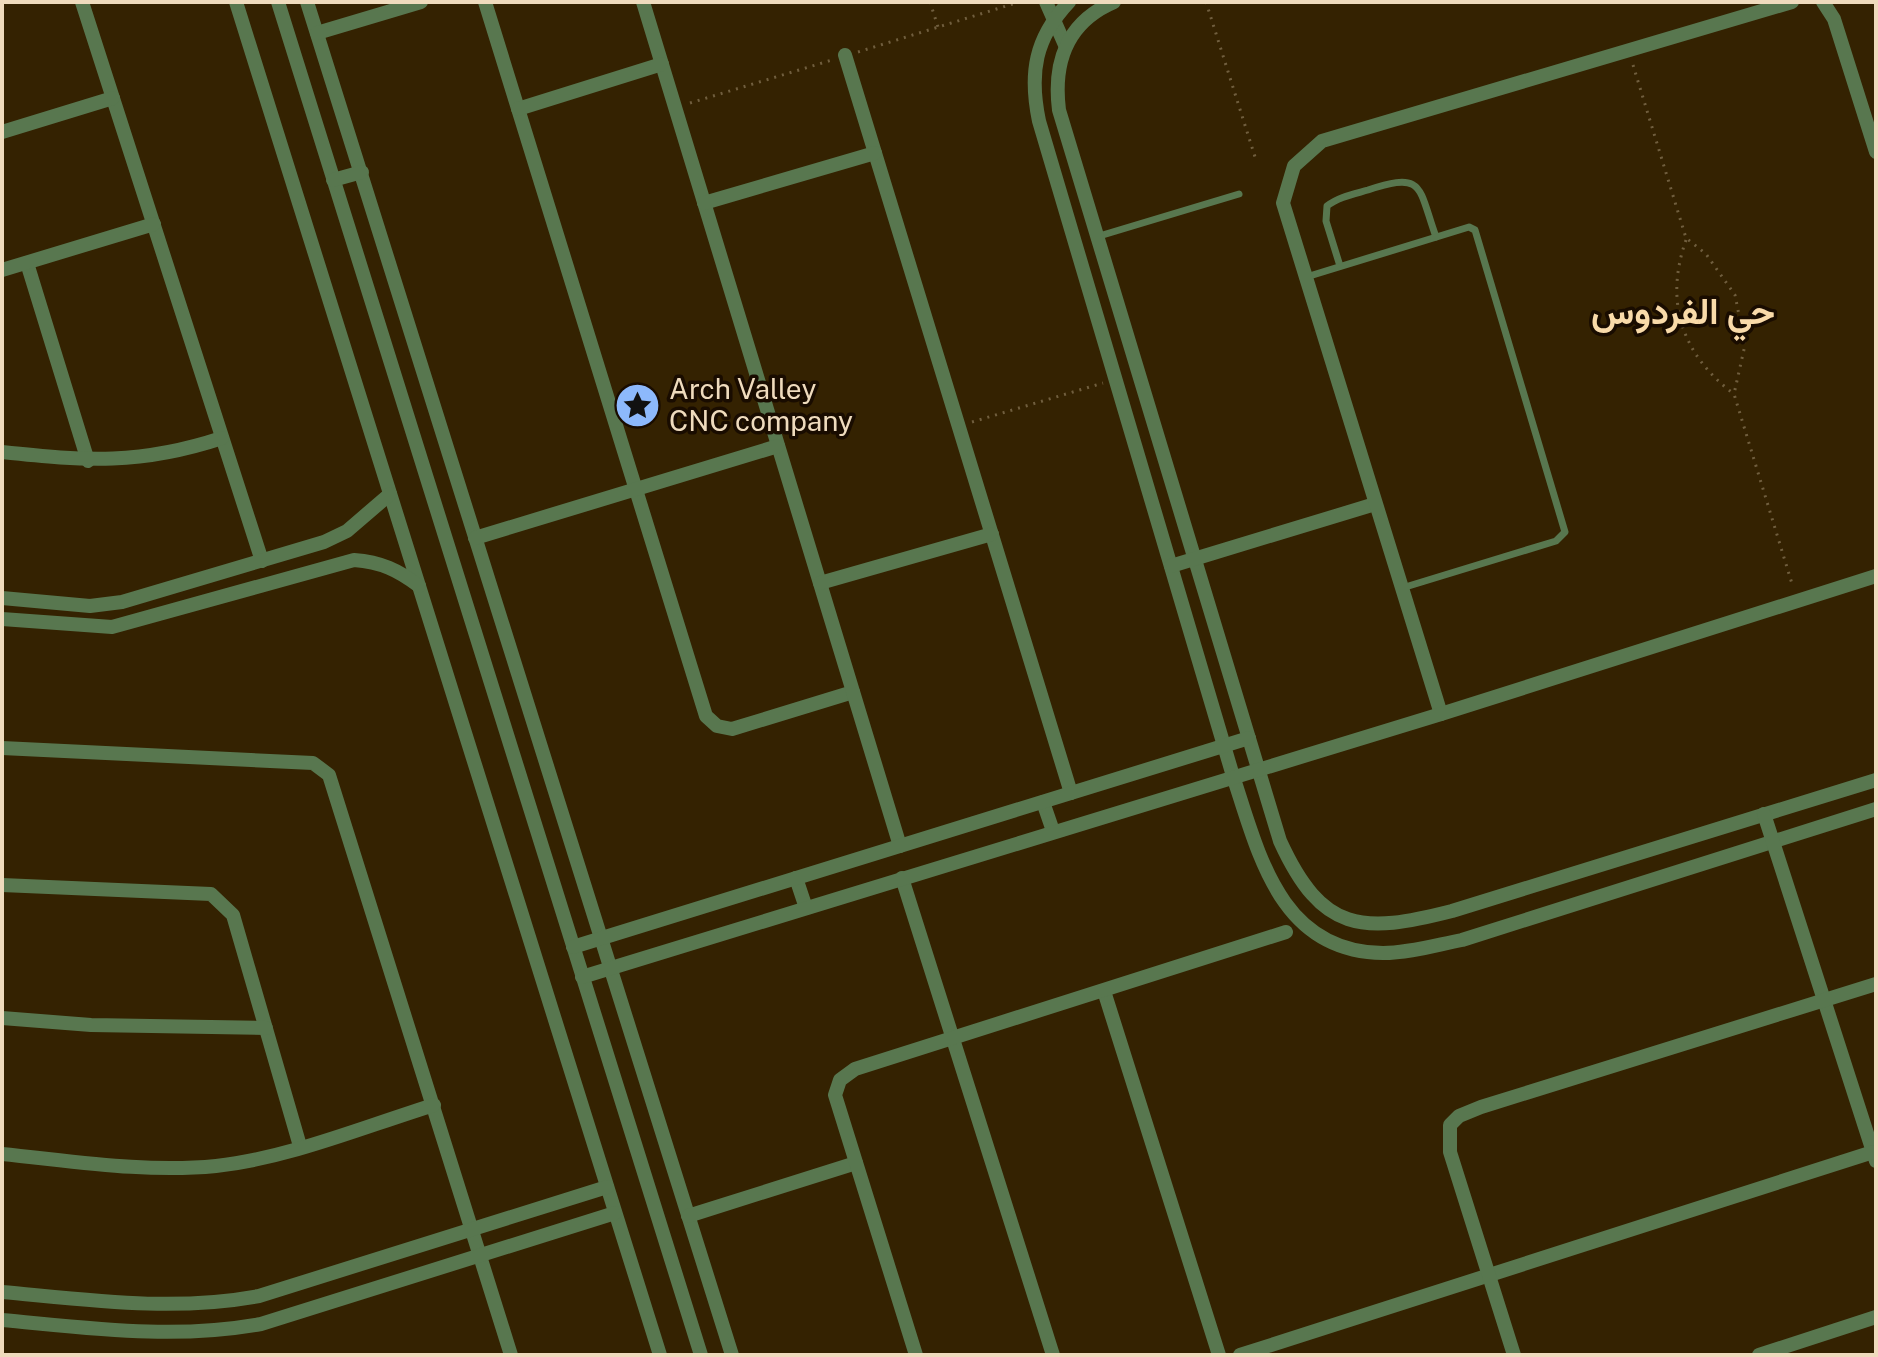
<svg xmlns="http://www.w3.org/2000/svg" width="1878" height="1357" font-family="'Public Sans',Vazirmatn,sans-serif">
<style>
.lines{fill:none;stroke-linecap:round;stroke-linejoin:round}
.path{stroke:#705e3e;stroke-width:3;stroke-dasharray:2 6;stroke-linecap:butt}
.service{stroke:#58774f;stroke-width:7}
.minor{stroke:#58774f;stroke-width:14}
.labels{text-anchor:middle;stroke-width:7;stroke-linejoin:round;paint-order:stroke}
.poi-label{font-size:28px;fill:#efdbbd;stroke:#190c00;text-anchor:start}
.district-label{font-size:36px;font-weight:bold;fill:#f9daa9;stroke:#190c00}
</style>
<rect width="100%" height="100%" fill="#342201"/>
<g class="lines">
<g class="path">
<path d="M 930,2 L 938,27"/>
<path d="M 1206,2 L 1256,160"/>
<path d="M 858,52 L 1019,2"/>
<path d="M 1633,65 L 1686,238 L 1706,254 L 1735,295 L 1745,345 L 1734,394 L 1793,587"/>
<path d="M 690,103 L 832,60"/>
<path d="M 1686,240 C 1664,302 1682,355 1734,394"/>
<path d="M 972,422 L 1103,383"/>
</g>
<g class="service">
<path d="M 1096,237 L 1239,194"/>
<path d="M 1340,266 L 1326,221 L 1327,206 C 1338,197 1354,194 1368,190 C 1425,171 1418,187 1436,237"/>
<path d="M 1303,278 L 1469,227 L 1475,230 L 1565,532 L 1556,541 L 1402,588"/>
</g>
<g class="minor">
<path d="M 82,2 L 262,561"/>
<path d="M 236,2 L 660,1355"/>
<path d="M 278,2 L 701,1355"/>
<path d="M 307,2 L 732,1355"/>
<path d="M 485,2 L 706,716 L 717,726 L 732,729 L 853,692"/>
<path d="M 643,2 L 900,846"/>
<path d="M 1046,2 L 1065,45"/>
<path d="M 1069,2 C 1035,38 1029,73 1039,121 L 1233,776 C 1259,855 1280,952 1383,953 C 1409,953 1436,945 1462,940 L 1876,809"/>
<path d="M 1114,2 C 1067,22 1053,62 1059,110 L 1280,841 C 1322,933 1362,934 1452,911 L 1876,780"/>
<path d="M 1823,2 L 1834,19 L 1876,152"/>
<path d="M 317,33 L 421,2"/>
<path d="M 845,55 L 1071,793"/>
<path d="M 518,109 L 662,64"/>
<path d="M 2,132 L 113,98"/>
<path d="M 333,180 L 362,172"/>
<path d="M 704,203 L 875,153"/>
<path d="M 27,263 L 88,461"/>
<path d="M 2,270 L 154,224"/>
<path d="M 2,452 C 86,461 140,465 222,438"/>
<path d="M 475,538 L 778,446"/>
<path d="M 1171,566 L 1375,504"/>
<path d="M 820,583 L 992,534"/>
<path d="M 2,598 L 90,606 L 122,602 L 324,542 L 347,531 L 390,494"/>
<path d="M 2,619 L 112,627 L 354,560 C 381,562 398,570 419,586"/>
<path d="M 1441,714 L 1283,203 L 1294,166 L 1322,141 L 1792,2"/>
<path d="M 2,748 L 313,763 L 329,775 L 511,1355"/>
<path d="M 1043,802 L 1053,831"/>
<path d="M 1764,814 L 1876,1161"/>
<path d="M 796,878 L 806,908"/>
<path d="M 902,878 L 1053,1355"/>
<path d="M 2,885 L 211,894 L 233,915 L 300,1146"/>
<path d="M 573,947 L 1249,738"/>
<path d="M 582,977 L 1441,714 L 1876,576"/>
<path d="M 1104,991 L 1219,1355"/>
<path d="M 2,1018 L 91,1025 L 266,1028"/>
<path d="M 2,1154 C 73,1161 145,1173 216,1166 C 289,1158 363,1127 434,1105"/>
<path d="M 688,1216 L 856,1163"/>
<path d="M 2,1292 C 89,1300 173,1312 259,1296 L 607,1187"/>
<path d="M 2,1320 C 89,1328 174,1340 261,1324 L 615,1213"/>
<path d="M 916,1355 L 835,1095 L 840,1080 L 855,1069 L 1286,932"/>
<path d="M 1240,1355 L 1873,1152"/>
<path d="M 1514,1355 L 1450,1152 L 1450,1125 L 1459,1116 L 1481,1107 L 1876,984"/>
<path d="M 1759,1355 L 1876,1317"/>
</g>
</g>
<defs>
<symbol id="sight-disc" viewBox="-11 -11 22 22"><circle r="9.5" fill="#8db9fc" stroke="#190c00"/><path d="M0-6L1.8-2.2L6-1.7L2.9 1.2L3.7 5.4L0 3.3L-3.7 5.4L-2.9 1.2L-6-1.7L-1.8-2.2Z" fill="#111"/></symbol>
</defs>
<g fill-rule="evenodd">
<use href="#sight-disc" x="612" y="380" width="51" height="51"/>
</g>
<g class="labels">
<g class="poi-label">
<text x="669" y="399">Arch Valley<tspan x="669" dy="32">CNC company</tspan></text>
</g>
<g class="district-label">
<text x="1683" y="324">حي الفردوس</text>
</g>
</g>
<rect width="1878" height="1357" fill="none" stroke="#efdbbd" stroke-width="8"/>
</svg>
